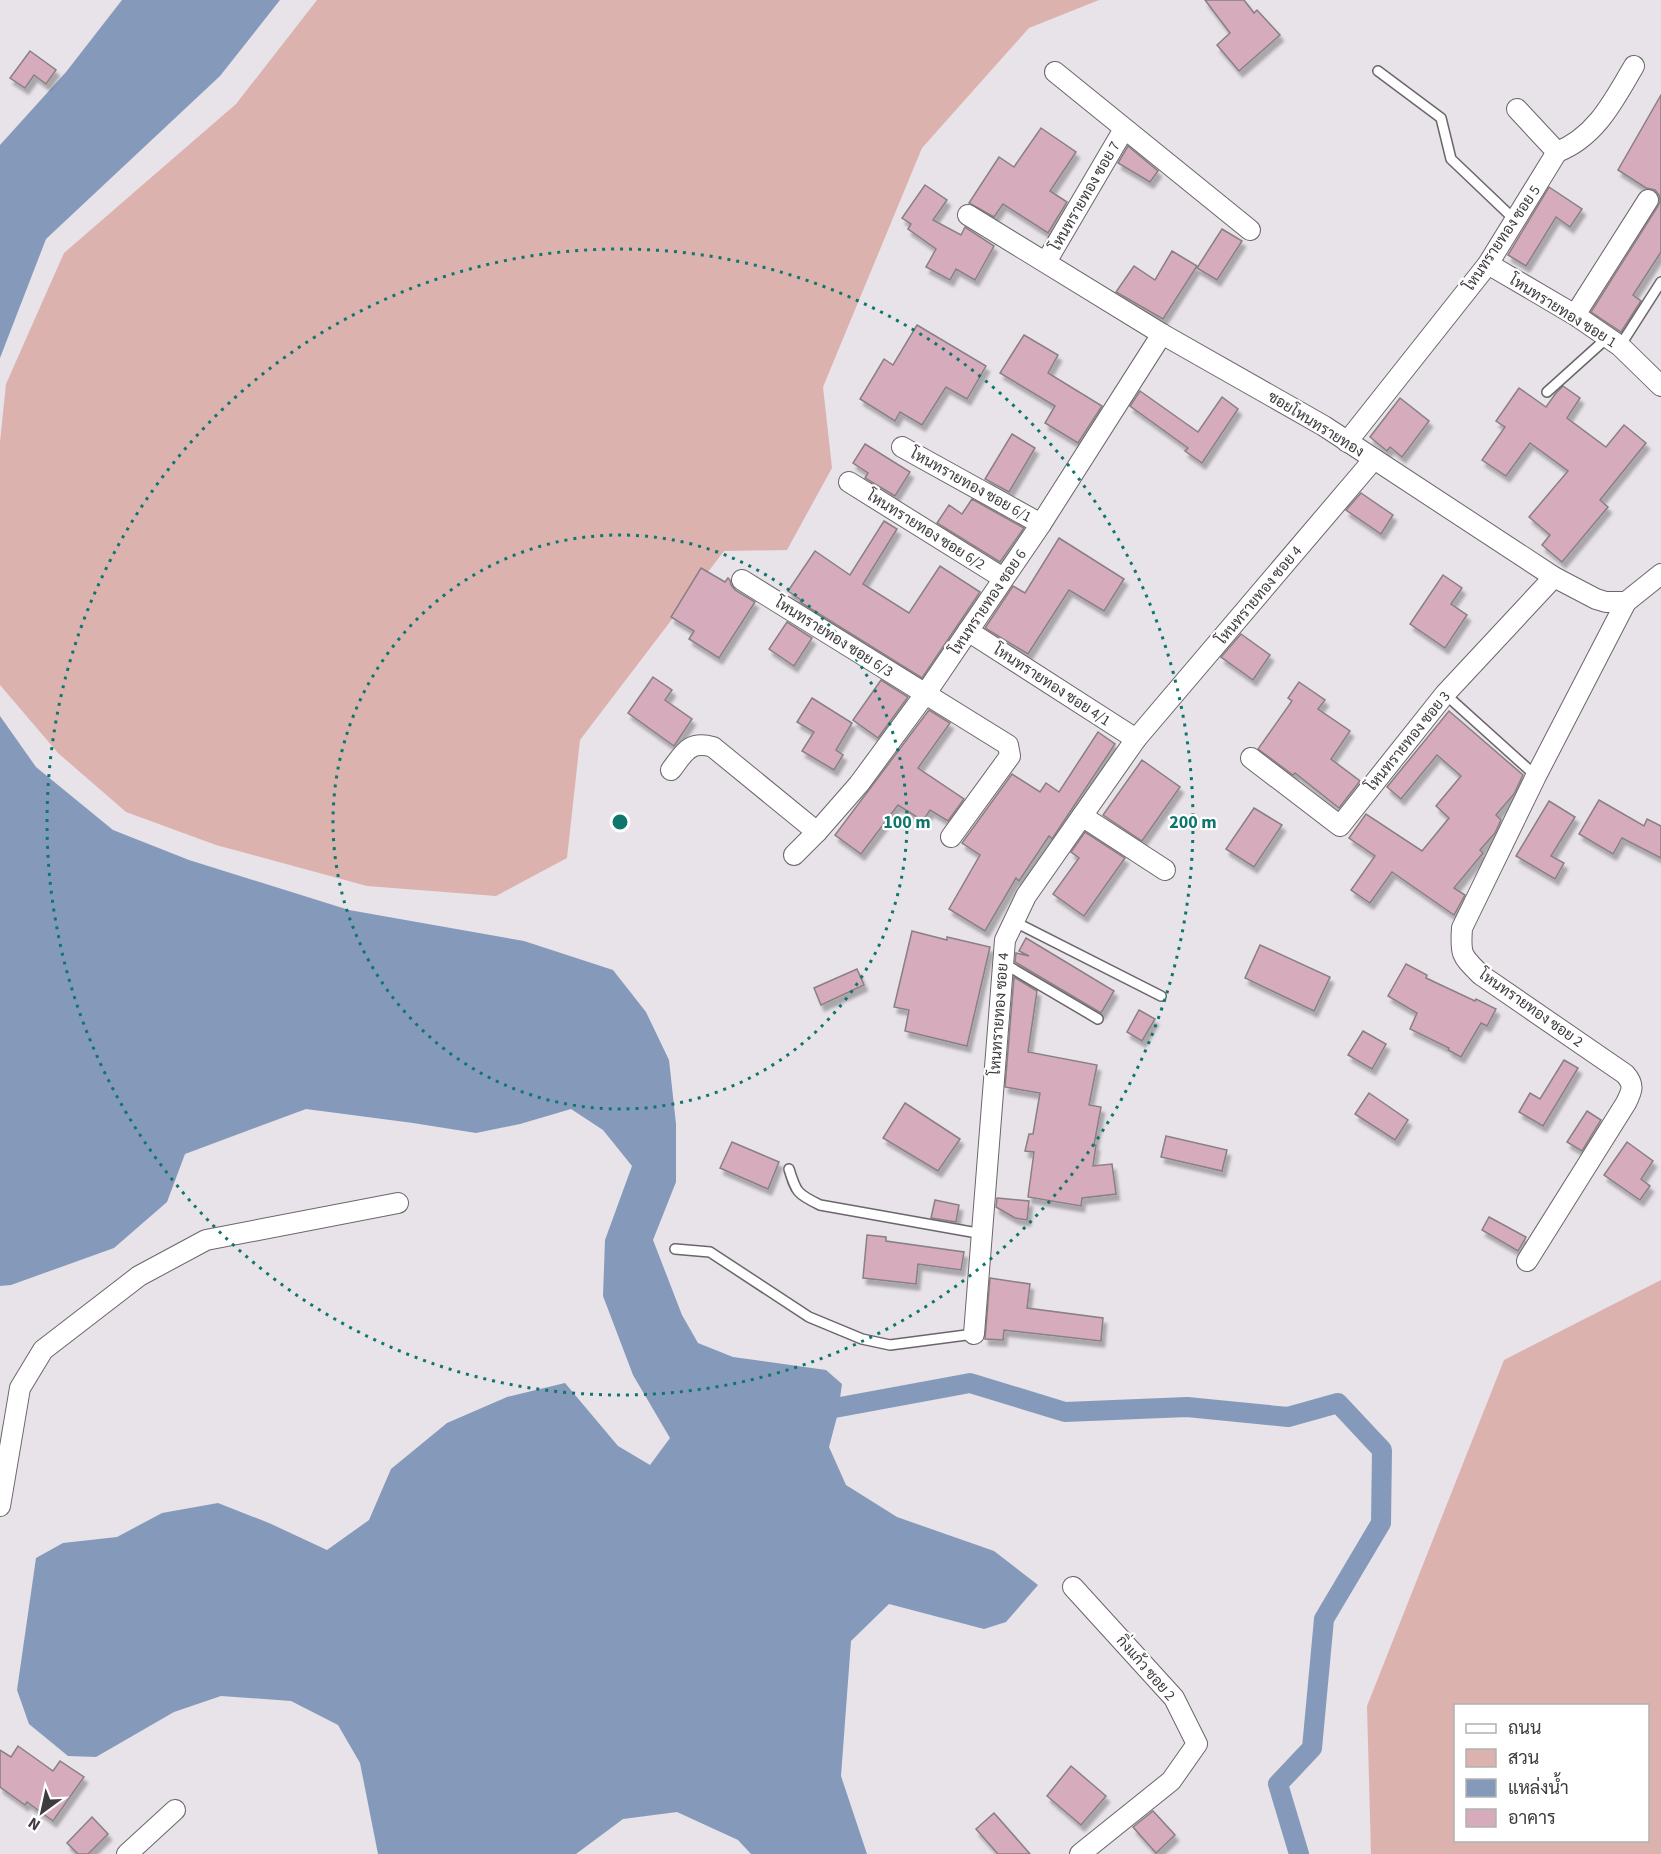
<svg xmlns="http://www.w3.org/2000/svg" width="1661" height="1854" font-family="'Source Sans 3',Sarabun,sans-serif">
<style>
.green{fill:#dcb2ae;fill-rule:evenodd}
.water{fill:#859abb}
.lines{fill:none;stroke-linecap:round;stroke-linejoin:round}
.canal{stroke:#859abb;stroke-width:20}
.building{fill:#d6abbc;stroke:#888083;stroke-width:1.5;filter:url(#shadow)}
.lane-casing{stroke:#6b666b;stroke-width:12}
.street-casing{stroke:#6b666b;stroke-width:22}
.lane{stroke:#fff;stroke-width:9}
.street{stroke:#fff;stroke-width:20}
.ring{fill:none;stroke:#0f766e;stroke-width:3;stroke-dasharray:3 6}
.labels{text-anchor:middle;stroke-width:4.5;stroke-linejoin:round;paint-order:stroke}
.street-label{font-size:15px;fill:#3d3b3e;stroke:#fff}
.centre{fill:#0f766e;stroke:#fff;stroke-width:3}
.ring-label{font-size:18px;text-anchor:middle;font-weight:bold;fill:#0f766e;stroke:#fff;stroke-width:4.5;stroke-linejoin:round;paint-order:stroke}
</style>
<defs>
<filter id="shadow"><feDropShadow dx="3.5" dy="6" stdDeviation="1.5" flood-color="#0004"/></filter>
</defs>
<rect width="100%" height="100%" fill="#e8e2e9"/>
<g class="green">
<path d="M 317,0 L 1099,0 L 1029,28 L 922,148 L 823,387 L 832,468 L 787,550 L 724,551 L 580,740 L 567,858 L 496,896 L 367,886 L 216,845 L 126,812 L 58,753 L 0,685 L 0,442 L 6,384 L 64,253 L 236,104 Z"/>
<path d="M 1661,1280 L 1661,1854 L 1371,1854 L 1367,1706 L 1504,1360 ZM 1456,1706 L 1648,1706 L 1648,1840 L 1456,1840 Z"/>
</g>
<g class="water">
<path d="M 122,0 L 280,0 L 220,76 L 46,239 L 0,358 L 0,145 L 66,72 Z"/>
<path d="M 0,716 L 36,767 L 113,830 L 189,860 L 349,910 L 524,941 L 613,970 L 646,1012 L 669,1060 L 676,1124 L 676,1182 L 653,1240 L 682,1315 L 698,1343 L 733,1357 L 826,1370 L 842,1384 L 838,1413 L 829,1447 L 846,1485 L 897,1517 L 994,1551 L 1038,1585 L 1006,1622 L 984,1629 L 889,1604 L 851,1641 L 841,1776 L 867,1854 L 751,1854 L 738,1840 L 677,1812 L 623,1819 L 576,1854 L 378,1854 L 360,1763 L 338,1725 L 291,1701 L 221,1696 L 174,1712 L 96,1757 L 68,1756 L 29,1724 L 17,1690 L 36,1558 L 63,1543 L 117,1537 L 162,1513 L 218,1503 L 269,1523 L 327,1550 L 369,1520 L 391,1469 L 447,1423 L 507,1397 L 565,1383 L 618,1446 L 650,1465 L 670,1438 L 633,1375 L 603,1296 L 605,1240 L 632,1166 L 603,1130 L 571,1109 L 520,1124 L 476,1133 L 413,1123 L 306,1109 L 185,1154 L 167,1202 L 114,1248 L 11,1285 L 0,1286 Z"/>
</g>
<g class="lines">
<path class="canal" d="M 813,1412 L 970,1383 L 1065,1412 L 1187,1407 L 1288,1417 L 1338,1403 L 1382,1450 L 1381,1523 L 1324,1619 L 1312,1748 L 1278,1784 L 1299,1854"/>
</g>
<g class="building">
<path d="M 1205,0 L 1244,0 L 1254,13 L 1257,10 L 1280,35 L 1239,71 L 1217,45 L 1230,33 Z"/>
<path d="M 30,51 L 56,70 L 46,84 L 34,75 L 25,88 L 10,78 Z"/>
<path d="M 1661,95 L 1661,252 L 1633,295 L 1641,301 L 1621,332 L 1591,312 L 1658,206 L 1660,201 L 1659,195 L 1655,190 L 1646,188 L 1618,170 Z"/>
<path d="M 1041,128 L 1076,152 L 1050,191 L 1067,202 L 1048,233 L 1003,204 L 994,217 L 969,203 L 999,157 L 1014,167 Z"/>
<path d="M 1128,146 L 1158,171 L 1150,182 L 1118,163 Z"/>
<path d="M 925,185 L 947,200 L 933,220 L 961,235 L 965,227 L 994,246 L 975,280 L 956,269 L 950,280 L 926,267 L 936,249 L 908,229 L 911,224 L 902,218 Z"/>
<path d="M 1549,187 L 1582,209 L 1570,227 L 1556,217 L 1526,266 L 1508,255 Z"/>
<path d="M 1222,229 L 1242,241 L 1217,280 L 1197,268 Z"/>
<path d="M 1172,251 L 1197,266 L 1163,319 L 1116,292 L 1134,266 L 1155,280 Z"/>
<path d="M 917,325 L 986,366 L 967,399 L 946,387 L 922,425 L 900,412 L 895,421 L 860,399 L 884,359 L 893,365 Z"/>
<path d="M 1024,335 L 1058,355 L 1048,373 L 1102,406 L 1078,443 L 1045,423 L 1055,406 L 1000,373 Z"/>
<path d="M 1563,386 L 1580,398 L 1567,418 L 1606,447 L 1624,425 L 1646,443 L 1600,500 L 1608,507 L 1562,562 L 1542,545 L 1550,535 L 1529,517 L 1568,471 L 1530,443 L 1506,476 L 1482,460 L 1505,427 L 1496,421 L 1519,388 L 1546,407 L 1556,393 Z"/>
<path d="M 1140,391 L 1198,432 L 1222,397 L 1238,409 L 1202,463 L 1185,451 L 1188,448 L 1130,406 Z"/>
<path d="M 1400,398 L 1429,421 L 1402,457 L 1390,447 L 1387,451 L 1370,437 Z"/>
<path d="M 1012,434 L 1035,448 L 1009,492 L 985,479 Z"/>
<path d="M 865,444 L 910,472 L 895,496 L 865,478 L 868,473 L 853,463 Z"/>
<path d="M 1361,493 L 1393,515 L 1381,534 L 1346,510 Z"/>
<path d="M 972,499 L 1024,528 L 1000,562 L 937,523 L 949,505 L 962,514 Z"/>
<path d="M 884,521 L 897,529 L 863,584 L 909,613 L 940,566 L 980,592 L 922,678 L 800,602 L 801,600 L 788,591 L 815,551 L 850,575 Z"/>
<path d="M 1059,538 L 1124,579 L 1104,611 L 1069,590 L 1028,654 L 985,628 L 1013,586 L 1025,593 Z"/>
<path d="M 701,568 L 725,582 L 728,578 L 730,580 L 731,585 L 735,590 L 755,602 L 719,658 L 689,639 L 694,631 L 671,617 Z"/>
<path d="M 1443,575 L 1462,588 L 1451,604 L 1467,615 L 1445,648 L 1410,624 Z"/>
<path d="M 787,622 L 812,638 L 794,666 L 769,649 Z"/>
<path d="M 1241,634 L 1270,655 L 1253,680 L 1221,657 Z"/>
<path d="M 653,677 L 672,690 L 665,700 L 692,719 L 674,746 L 628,713 Z"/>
<path d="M 881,680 L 908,697 L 878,738 L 853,720 Z"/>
<path d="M 1299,682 L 1325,700 L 1318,709 L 1350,731 L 1331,759 L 1360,781 L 1339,808 L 1295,773 L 1293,775 L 1258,749 L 1292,701 L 1288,698 Z"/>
<path d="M 812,698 L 852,723 L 836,750 L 843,755 L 834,770 L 802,751 L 814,732 L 797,722 Z"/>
<path d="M 929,710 L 950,723 L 918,768 L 964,799 L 948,821 L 930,810 L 923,821 L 898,805 L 861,854 L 835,835 Z"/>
<path d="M 1449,711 L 1523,775 L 1514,794 L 1496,815 L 1501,820 L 1495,833 L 1480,850 L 1483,853 L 1454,888 L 1465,895 L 1454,915 L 1392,872 L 1370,903 L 1351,890 L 1375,856 L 1349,838 L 1366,814 L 1422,851 L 1449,818 L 1436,806 L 1461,776 L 1437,755 L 1401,799 L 1387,787 Z"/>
<path d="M 1098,732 L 1115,744 L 1052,839 L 1049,836 L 1019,881 L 1016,878 L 985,931 L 949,909 L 980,855 L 962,843 L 1012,774 L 1040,792 L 1046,783 L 1059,792 Z"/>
<path d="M 1142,760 L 1180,787 L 1142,841 L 1103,815 Z"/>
<path d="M 1599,800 L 1644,826 L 1647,819 L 1661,826 L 1661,858 L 1622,838 L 1613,854 L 1579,834 Z"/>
<path d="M 1549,801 L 1575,817 L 1551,856 L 1564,863 L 1555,879 L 1516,856 Z"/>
<path d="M 1254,808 L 1282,825 L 1254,867 L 1226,849 Z"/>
<path d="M 1085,832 L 1125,858 L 1084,916 L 1053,894 L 1079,858 L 1071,852 Z"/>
<path d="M 912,931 L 947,940 L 947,937 L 990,947 L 967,1046 L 905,1031 L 909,1010 L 894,1007 Z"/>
<path d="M 1026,938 L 1114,991 L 1101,1013 L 1015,962 L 1016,953 L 1029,956 L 1019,951 Z"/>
<path d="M 1260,945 L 1330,977 L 1314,1011 L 1245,978 Z"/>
<path d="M 1406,964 L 1427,975 L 1426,978 L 1475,1001 L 1476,999 L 1496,1009 L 1487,1026 L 1481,1023 L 1461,1057 L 1448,1050 L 1449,1048 L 1410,1029 L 1417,1013 L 1388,996 Z"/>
<path d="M 857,969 L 864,985 L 821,1005 L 814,988 Z"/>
<path d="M 1014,977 L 1037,991 L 1028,1052 L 1097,1065 L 1089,1105 L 1101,1107 L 1094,1145 L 1096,1145 L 1093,1166 L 1112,1164 L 1116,1194 L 1082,1198 L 1081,1206 L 1028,1197 L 1034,1152 L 1025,1151 L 1029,1134 L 1033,1134 L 1040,1093 L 1005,1087 Z"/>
<path d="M 1139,1010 L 1155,1019 L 1142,1041 L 1127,1032 Z"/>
<path d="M 1363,1031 L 1386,1044 L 1372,1069 L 1348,1055 Z"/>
<path d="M 1564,1060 L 1578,1068 L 1543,1126 L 1519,1112 L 1530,1093 L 1540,1099 Z"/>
<path d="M 1369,1093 L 1408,1120 L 1395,1140 L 1355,1114 Z"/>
<path d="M 905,1103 L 960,1139 L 938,1171 L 883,1138 Z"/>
<path d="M 1587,1111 L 1601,1120 L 1582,1151 L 1567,1142 Z"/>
<path d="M 1166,1136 L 1227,1150 L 1222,1171 L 1161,1157 Z"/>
<path d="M 732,1142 L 779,1162 L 768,1189 L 720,1168 Z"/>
<path d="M 1627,1142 L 1653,1161 L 1641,1179 L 1650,1186 L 1640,1200 L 1604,1175 Z"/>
<path d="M 997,1198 L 1029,1201 L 1027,1220 L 1015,1218 L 996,1207 Z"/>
<path d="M 935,1200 L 959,1205 L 956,1222 L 931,1218 Z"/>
<path d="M 1489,1217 L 1526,1237 L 1518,1251 L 1482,1230 Z"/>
<path d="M 867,1235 L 886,1237 L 886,1241 L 964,1252 L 961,1270 L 918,1264 L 916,1284 L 863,1278 Z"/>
<path d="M 990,1278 L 1030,1284 L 1027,1308 L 1103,1318 L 1101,1341 L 1004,1330 L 1003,1340 L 985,1339 Z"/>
<path d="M 18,1746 L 53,1771 L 60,1761 L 84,1777 L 53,1821 L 27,1802 L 25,1805 L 0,1787 L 0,1750 L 11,1757 Z"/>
<path d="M 1071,1766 L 1106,1796 L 1081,1825 L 1047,1796 Z"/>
<path d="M 1153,1811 L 1175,1835 L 1156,1853 L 1133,1827 Z"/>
<path d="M 994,1813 L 1030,1854 L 998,1854 L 976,1829 Z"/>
<path d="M 92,1817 L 108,1834 L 88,1854 L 78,1854 L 67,1843 Z"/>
</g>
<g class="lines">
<defs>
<g id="lane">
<path d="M 1378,71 L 1441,118 L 1451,159 L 1515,220"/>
<path d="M 1620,346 L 1661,282"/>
<path d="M 1547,392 L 1607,338"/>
<path d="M 1445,694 L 1536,776"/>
<path d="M 1013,921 L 1161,996"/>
<path d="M 1003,963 L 1098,1019"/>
<path d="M 789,1169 C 796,1192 797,1194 820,1205 L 983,1234"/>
<path d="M 675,1249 L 710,1252 L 809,1317 L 862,1339 L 890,1345 L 974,1334"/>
</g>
<g id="street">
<path d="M 1055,72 L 1250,230"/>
<path d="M 1517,109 L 1557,152"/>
<path d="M 968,215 L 1162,334 L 1324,426 L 1554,577 L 1596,599 L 1606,602 L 1626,602 L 1661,574"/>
<path d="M 1046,262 L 1124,129"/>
<path d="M 1488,264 L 1575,315 L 1620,346 L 1661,386"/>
<path d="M 1575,315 L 1648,200"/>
<path d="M 1347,442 L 1488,264 L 1557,152 C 1596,137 1614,100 1634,66"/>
<path d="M 902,447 L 1041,524"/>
<path d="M 849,482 L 1003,578"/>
<path d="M 742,580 L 1008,745 L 1010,756 L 951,837"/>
<path d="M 968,631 L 1136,739"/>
<path d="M 1251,758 L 1340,826 L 1445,694 L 1554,577"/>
<path d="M 671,770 C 684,753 689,740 713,747 L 817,832"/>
<path d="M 1082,816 L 1165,870"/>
<path d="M 794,855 L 817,832 L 859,784 L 926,693 L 1041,524 L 1162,334"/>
<path d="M 1527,1261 L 1626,1103 C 1632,1091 1635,1085 1625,1074 L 1481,975 C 1462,956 1460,956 1462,928 L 1536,776 L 1626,602"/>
<path d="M 974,1334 L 1005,940 L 1026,896 L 1136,739 L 1374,459"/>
<path d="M 0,1506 L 20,1388 L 43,1350 L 139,1276 L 206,1240 L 398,1203"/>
<path d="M 1073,1587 L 1174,1698 L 1197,1744 L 1171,1781 L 1080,1854"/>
<path d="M 127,1854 L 175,1810"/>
</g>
</defs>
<use href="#lane" class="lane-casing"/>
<use href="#street" class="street-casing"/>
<use href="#lane" class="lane"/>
<use href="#street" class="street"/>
</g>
<g class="ring">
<circle cx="620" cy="822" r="287"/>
<circle cx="620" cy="822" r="573"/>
</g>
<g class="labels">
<g class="street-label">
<text transform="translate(1085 196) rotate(-60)" y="5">โหนทรายทอง ซอย 7</text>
<text transform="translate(1502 238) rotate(-56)" y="5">โหนทรายทอง ซอย 5</text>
<text transform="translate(1563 311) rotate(32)" y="5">โหนทรายทอง ซอย 1</text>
<text transform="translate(1316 424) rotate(32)" y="5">ซอยโหนทรายทอง</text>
<text transform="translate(971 485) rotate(29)" y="5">โหนทรายทอง ซอย 6/1</text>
<text transform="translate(926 530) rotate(32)" y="5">โหนทรายทอง ซอย 6/2</text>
<text transform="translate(1259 595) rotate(-50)" y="5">โหนทรายทอง ซอย 4</text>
<text transform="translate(988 602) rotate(-56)" y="5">โหนทรายทอง ซอย 6</text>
<text transform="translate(834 637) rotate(32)" y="5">โหนทรายทอง ซอย 6/3</text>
<text transform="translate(1052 685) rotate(33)" y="5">โหนทรายทอง ซอย 4/1</text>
<text transform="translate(1408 741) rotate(-51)" y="5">โหนทรายทอง ซอย 3</text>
<text transform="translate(1531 1008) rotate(35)" y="5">โหนทรายทอง ซอย 2</text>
<text transform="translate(999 1014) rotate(-86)" y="5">โหนทรายทอง ซอย 4</text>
<text transform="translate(1146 1668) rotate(49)" y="5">กิ่งแก้ว ซอย 2</text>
</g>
</g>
<circle cx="620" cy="822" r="9" class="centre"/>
<g class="ring-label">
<text x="907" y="828">100 m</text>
<text x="1193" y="828">200 m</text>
</g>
<rect x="1454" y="1704" width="195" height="138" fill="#ffffff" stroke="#b1b1b2" stroke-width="1.5"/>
<rect x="1466" y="1724" width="30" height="9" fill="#ffffff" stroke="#b1b1b2" stroke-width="1.5"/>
<text x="1508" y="1734" font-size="18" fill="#3d3b3e">ถนน</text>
<rect x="1466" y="1749" width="30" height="18" fill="#dcb2ae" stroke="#b1b1b2" stroke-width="1.5"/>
<text x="1508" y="1764" font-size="18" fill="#3d3b3e">สวน</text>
<rect x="1466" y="1779" width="30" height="18" fill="#859abb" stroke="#b1b1b2" stroke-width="1.5"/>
<text x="1508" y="1794" font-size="18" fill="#3d3b3e">แหล่งน้ำ</text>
<rect x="1466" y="1809" width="30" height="18" fill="#d6abbc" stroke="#b1b1b2" stroke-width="1.5"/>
<text x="1508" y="1824" font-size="18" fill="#3d3b3e">อาคาร</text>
<g transform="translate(42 1812) rotate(213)" stroke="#ffffff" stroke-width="4.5" paint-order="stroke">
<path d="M0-4.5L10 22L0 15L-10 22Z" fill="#3d3b3e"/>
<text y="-9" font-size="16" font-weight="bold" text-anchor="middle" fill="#3d3b3e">N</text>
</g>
</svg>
